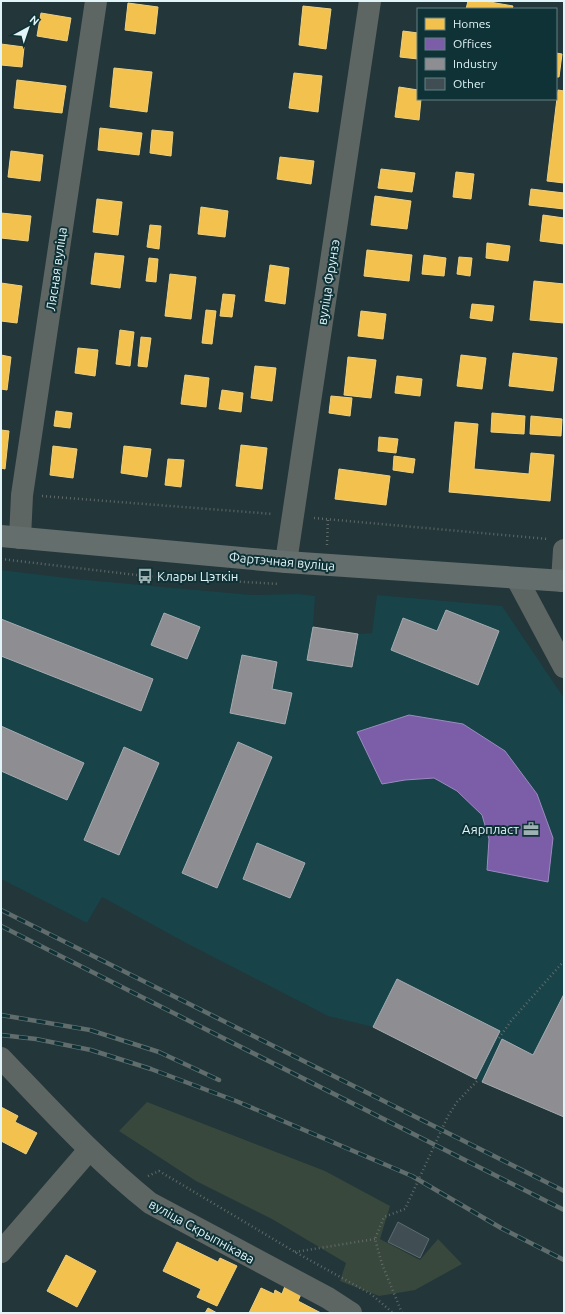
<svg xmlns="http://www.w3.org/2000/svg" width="565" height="1314" font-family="Ubuntu,sans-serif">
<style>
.built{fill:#174349}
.green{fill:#39483c}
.homes{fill:#f2c14e;stroke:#edd081}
.offices{fill:#7b5ea7;stroke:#9a8bbf}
.industry{fill:#8d8d92;stroke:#a6acb0}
.building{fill:#404e53;stroke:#5e6c71}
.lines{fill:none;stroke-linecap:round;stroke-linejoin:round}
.path{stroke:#616a6a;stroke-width:2.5;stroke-dasharray:1 3;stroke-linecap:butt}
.minor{stroke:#5e6664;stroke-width:22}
.major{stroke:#636e6d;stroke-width:22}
.rail-casing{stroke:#616d6d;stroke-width:4.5}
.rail{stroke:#0f3237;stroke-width:3;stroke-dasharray:9;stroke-linecap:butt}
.labels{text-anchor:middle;stroke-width:4;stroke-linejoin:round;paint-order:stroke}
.street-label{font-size:13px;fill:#e1f4f7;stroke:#0f3237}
.poi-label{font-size:13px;fill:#e1f4f7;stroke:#0f3237;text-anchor:start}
</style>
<rect width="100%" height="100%" fill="#233639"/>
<path class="built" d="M 1,570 L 75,579 L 252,595 L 298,594 L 315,596 L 313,627 L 358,634 L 372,633 L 377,595 L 502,606 L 564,698 L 564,1117 L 476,1079 L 373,1027 L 328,1016 L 186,943 L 102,897 L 87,923 L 1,879 Z"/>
<path class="green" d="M 147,1102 L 325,1171 L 390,1206 L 380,1239 L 420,1260 L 438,1239 L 462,1264 L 415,1290 L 379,1296 L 340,1281 L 346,1263 L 272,1219 L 196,1181 L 119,1131 Z"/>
<g class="homes">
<path d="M 468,1 L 484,1 L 513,6 L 512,9 L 466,9 Z"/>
<path d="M 128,3 L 158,7 L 155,34 L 125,30 Z"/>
<path d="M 303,6 L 331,9 L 326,49 L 299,45 Z"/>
<path d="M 41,13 L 71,18 L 67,41 L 37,36 Z"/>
<path d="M 403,31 L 418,33 L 418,59 L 400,57 Z"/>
<path d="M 1,44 L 24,47 L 22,67 L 1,65 Z"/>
<path d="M 556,53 L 562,54 L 559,77 L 556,77 Z"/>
<path d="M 114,68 L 152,72 L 147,112 L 110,107 Z"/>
<path d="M 294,73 L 322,76 L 318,112 L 289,108 Z"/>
<path d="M 17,80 L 66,86 L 62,113 L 14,108 Z"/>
<path d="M 399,87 L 418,90 L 418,99 L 421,99 L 419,120 L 395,117 Z"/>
<path d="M 558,90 L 564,91 L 564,183 L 547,181 Z"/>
<path d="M 100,128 L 142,133 L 139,155 L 98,150 Z"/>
<path d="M 152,130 L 173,132 L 171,156 L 150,153 Z"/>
<path d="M 11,151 L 43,155 L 40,181 L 8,177 Z"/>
<path d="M 280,157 L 314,161 L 311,184 L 277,179 Z"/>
<path d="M 381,169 L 415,173 L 412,192 L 378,188 Z"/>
<path d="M 456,172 L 474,174 L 471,199 L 453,197 Z"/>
<path d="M 531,189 L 564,193 L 564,209 L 529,205 Z"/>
<path d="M 375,196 L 411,201 L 407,229 L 371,225 Z"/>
<path d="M 97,199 L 122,202 L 118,235 L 93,232 Z"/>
<path d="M 201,207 L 228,211 L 225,237 L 198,234 Z"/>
<path d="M 1,213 L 31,216 L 28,241 L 1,238 Z"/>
<path d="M 543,215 L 564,218 L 564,244 L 540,241 Z"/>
<path d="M 150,225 L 161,226 L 159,249 L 147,247 Z"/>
<path d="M 487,243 L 510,246 L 508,261 L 486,258 Z"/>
<path d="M 367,250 L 412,255 L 409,281 L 364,276 Z"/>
<path d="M 95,253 L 124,256 L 120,288 L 91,284 Z"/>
<path d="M 424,255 L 446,258 L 444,276 L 422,274 Z"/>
<path d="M 459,257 L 472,258 L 470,276 L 457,274 Z"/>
<path d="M 149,258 L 158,259 L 156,282 L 146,281 Z"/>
<path d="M 270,265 L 289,268 L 285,304 L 265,301 Z"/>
<path d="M 170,274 L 196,277 L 191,319 L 165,316 Z"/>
<path d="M 534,281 L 564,284 L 564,323 L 530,320 Z"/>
<path d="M 1,283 L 22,286 L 17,323 L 1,321 Z"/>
<path d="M 223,294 L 235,295 L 232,317 L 220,316 Z"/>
<path d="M 472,304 L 494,306 L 492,321 L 470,318 Z"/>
<path d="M 206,310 L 216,311 L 212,344 L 202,343 Z"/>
<path d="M 361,311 L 386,314 L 383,339 L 358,336 Z"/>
<path d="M 120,330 L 134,332 L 130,366 L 116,364 Z"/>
<path d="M 141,337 L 151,338 L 147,367 L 138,366 Z"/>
<path d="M 78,348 L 98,350 L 95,376 L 75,373 Z"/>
<path d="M 513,353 L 557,358 L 553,391 L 509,386 Z"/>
<path d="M 1,355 L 11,357 L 7,390 L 1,389 Z"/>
<path d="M 461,355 L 486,358 L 482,389 L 457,386 Z"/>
<path d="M 348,357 L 376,360 L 371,398 L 344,395 Z"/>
<path d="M 255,366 L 276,368 L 272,401 L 251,398 Z"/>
<path d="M 185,375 L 209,378 L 206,407 L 181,404 Z"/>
<path d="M 397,376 L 422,379 L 420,396 L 395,393 Z"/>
<path d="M 222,390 L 243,393 L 241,412 L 219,409 Z"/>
<path d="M 331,396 L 352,398 L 350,416 L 329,413 Z"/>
<path d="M 56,411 L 72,413 L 70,428 L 54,426 Z"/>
<path d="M 492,413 L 525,416 L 524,434 L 491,432 Z"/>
<path d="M 531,416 L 562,419 L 561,436 L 530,434 Z"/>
<path d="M 455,422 L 478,424 L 474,469 L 529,474 L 531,453 L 554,455 L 550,501 L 449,492 Z"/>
<path d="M 1,430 L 9,431 L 5,469 L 1,468 Z"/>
<path d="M 379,437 L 398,439 L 396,453 L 378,451 Z"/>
<path d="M 241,445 L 267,448 L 262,489 L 236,486 Z"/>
<path d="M 53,446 L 77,449 L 73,478 L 50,475 Z"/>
<path d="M 124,446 L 151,449 L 147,477 L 121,473 Z"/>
<path d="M 394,456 L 415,459 L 413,473 L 393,470 Z"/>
<path d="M 168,459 L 184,460 L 181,487 L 165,485 Z"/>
<path d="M 339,469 L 390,476 L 386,505 L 335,499 Z"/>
<path d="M 1,1107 L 18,1116 L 15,1122 L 37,1133 L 26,1154 L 1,1141 Z"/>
<path d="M 177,1242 L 218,1262 L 220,1258 L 237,1266 L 217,1306 L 197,1297 L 201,1289 L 163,1271 Z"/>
<path d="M 66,1255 L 96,1271 L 77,1307 L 47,1291 Z"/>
<path d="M 285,1286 L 301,1294 L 298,1301 L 321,1313 L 249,1313 L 261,1288 L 274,1294 L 275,1290 L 282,1294 Z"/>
<path d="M 208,1308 L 217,1313 L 205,1313 Z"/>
</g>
<path class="offices" d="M 409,715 L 463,724 L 505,751 L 537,794 L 553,838 L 548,882 L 487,870 L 489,839 L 482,815 L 457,791 L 434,778 L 405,780 L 382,784 L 357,732 Z"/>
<g class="industry">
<path d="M 446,610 L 499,631 L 478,685 L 391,650 L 403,618 L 437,631 Z"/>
<path d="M 164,613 L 200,627 L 187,659 L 151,645 Z"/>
<path d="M 1,619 L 153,679 L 141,711 L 1,656 Z"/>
<path d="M 313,627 L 358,634 L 352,667 L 307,660 Z"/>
<path d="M 242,655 L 277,662 L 272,689 L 292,693 L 285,724 L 230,713 Z"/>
<path d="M 1,726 L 84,763 L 67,800 L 1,771 Z"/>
<path d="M 238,742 L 272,757 L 217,888 L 182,873 Z"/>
<path d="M 124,747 L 159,763 L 119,855 L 84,840 Z"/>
<path d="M 257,843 L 305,863 L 290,898 L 243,879 Z"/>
<path d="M 397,979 L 500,1031 L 476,1079 L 373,1027 Z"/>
<path d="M 564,994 L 564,1117 L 482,1082 L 502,1039 L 533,1055 Z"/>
</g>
<path class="building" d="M 398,1222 L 429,1239 L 420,1258 L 388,1242 Z"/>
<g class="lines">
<g class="path">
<path d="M 42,496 L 273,514"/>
<path d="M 314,518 L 548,539"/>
<path d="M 327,545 L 328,519"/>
<path d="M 1,559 L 145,576 L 279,584"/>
<path d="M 499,1038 L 511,1021 L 564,961"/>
<path d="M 148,1176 L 159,1171 L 295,1252 L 371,1294 L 393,1313"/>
<path d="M 295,1252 L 375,1239"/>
<path d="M 402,1313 L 382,1264 L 375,1239 L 384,1217 L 405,1209 L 448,1116 L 457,1102 L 478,1080"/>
</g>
<g class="minor">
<path d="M 20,538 L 22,495 L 96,1"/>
<path d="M 286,562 L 370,1"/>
<path d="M 517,579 L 564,667"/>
<path d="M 562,581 L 564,550"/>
<path d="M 1,1058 C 49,1108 96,1160 150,1203 L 328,1298 L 351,1313"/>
<path d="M 1,1252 L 89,1150"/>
</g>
<path class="major" d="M 1,536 L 286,562 L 564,581"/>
<defs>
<g id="rail">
<path d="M 1,910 L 564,1191"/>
<path d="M 1,926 L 564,1210"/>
<path d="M 1,1015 L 90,1030 L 159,1052 L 219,1080"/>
<path d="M 1,1035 L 36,1039 L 91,1050 L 151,1069 L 236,1101 L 412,1176 L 501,1228 L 564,1260"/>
</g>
</defs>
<use href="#rail" class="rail-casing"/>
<use href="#rail" class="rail"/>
</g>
<defs>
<symbol id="bus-bare" viewBox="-9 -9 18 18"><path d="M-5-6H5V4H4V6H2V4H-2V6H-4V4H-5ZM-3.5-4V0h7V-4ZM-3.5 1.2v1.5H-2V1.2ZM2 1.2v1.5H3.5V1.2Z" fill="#9eb2b4" stroke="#0f3237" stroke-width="2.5" paint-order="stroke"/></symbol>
<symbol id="office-bare" viewBox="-9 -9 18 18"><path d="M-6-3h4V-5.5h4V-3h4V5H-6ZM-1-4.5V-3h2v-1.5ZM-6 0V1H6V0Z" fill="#9eb2b4" stroke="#0f3237" stroke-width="2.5" paint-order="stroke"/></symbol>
</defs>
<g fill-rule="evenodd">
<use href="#bus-bare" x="134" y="565" width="22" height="22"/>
<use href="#office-bare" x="520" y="818" width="22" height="22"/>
</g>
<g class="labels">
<g class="street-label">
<text transform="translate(56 269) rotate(-82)" y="5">Лясная вуліца</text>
<text transform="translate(328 282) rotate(-81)" y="5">вуліца Фрунзэ</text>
<text transform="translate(282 561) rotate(5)" y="5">Фартэчная вуліца</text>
<text transform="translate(202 1231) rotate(29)" y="5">вуліца Скрыпнікава</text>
</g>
<g class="poi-label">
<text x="157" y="581">Клары Цэткін</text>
<text x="519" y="834" text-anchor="end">Аярпласт</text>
</g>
</g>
<rect width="565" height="1314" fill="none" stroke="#e1f4f7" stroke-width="4"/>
<rect x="417" y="8" width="140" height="92" fill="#0f3237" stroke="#638084"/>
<rect x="425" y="18" width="20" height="12" fill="#f2c14e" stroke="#638084"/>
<text x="453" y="28" font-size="12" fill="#e1f4f7">Homes</text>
<rect x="425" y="38" width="20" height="12" fill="#7b5ea7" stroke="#638084"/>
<text x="453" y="48" font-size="12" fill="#e1f4f7">Offices</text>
<rect x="425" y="58" width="20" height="12" fill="#8d8d92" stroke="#638084"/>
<text x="453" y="68" font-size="12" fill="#e1f4f7">Industry</text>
<rect x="425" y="78" width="20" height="12" fill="#404e53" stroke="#638084"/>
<text x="453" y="88" font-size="12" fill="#e1f4f7">Other</text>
<g transform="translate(28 28) rotate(40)" stroke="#0f3237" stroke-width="3" paint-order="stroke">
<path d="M0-3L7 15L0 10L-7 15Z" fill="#e1f4f7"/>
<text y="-6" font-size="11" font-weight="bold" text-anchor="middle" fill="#e1f4f7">N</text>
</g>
</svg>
